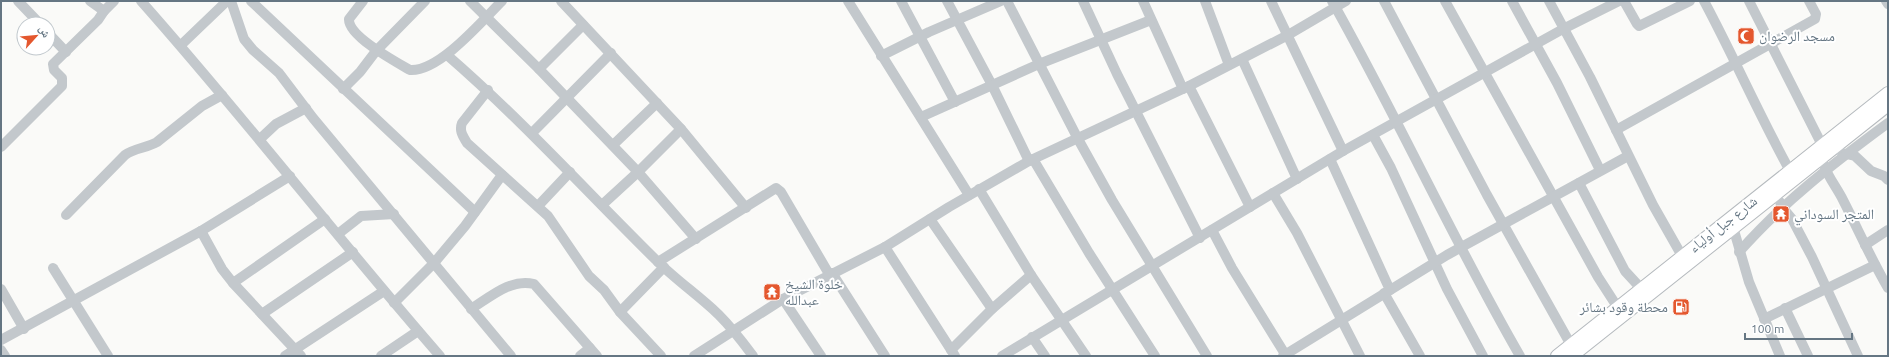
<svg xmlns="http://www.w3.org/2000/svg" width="1889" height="357" font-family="Ubuntu,'Noto Naskh Arabic',sans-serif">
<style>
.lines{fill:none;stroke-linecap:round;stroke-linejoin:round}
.major-casing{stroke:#b5babe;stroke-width:14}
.minor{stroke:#c3c8cc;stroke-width:10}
.major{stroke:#fff;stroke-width:12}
.labels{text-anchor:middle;stroke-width:4;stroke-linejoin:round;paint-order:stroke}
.poi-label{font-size:14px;fill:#657683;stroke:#fff;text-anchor:start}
.street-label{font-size:14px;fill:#657683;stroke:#fff}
</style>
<rect width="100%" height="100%" fill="#fafaf8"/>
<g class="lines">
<defs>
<g id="major">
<path d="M 1557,356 L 1888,93"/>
<path d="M 1572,356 L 1888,105"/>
</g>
</defs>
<use href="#major" class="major-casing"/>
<g class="minor">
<path d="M 18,1 L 40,24"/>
<path d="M 90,1 L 104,11"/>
<path d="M 141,1 C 244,117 338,239 440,356"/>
<path d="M 231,1 L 244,39 L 253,50 L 279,73 L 313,118 L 511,356"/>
<path d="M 251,1 L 475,212"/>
<path d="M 363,1 L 349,19 C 348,36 396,62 410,70 C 439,72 482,21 502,1"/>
<path d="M 470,1 L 539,69 L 638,172 L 696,239"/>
<path d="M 561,1 L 681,129 L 746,208"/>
<path d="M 848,1 L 969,195"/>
<path d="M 901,1 L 955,102"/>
<path d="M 947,1 L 992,85 L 1029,161"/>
<path d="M 1007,1 L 1078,139 L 1112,200 L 1207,356"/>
<path d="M 1083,1 L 1117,74 L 1200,238"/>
<path d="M 1143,1 L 1183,89"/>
<path d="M 1205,1 L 1229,65"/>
<path d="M 1271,1 L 1343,151"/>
<path d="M 1332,1 C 1398,118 1453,240 1520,356"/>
<path d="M 1384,1 L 1487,195 L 1571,345"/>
<path d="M 1445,1 L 1598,277 L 1618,308"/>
<path d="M 1512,1 L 1557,83 L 1600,170"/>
<path d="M 1549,1 L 1590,77 L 1653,205 L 1682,256"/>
<path d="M 1624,1 L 1637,24 L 1639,26 L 1690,1"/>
<path d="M 1704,1 C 1734,57 1759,115 1790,171"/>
<path d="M 1749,1 L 1822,145"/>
<path d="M 1886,1 L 1888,4"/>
<path d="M 48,33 L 66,52"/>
<path d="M 181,45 L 227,1"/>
<path d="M 447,55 C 521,119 587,192 656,260 C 676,280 698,295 718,314 C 731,327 742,341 753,356"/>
<path d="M 881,56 L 929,32 L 1001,1"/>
<path d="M 1242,59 L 1297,179"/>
<path d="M 539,69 L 583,25"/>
<path d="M 1189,86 L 1250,207"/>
<path d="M 343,89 L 360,72 L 376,51 L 425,1"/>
<path d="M 488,90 L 462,123 C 459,131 463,136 467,143 L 548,216 L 589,276 L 604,290 L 620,312 L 661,356"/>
<path d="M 921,117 L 1039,64 L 1151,20"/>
<path d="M 1616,130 L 1815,19 L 1816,14 L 1809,1"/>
<path d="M 532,133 L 611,53"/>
<path d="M 1373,135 L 1391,168 L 1447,289 L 1483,356"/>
<path d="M 260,139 L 276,124 L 306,108"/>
<path d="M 613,145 L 657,103"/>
<path d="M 1,147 L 62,86 L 62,78 L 54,70 L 53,64 L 98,20 L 104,11 L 114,1"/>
<path d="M 1842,153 L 1855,156 L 1871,171 L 1884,176 L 1888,180"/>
<path d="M 1033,159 L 1089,253 L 1155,356"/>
<path d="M 1330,159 L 1390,290"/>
<path d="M 1824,165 C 1828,177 1837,188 1843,200 C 1858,229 1871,259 1888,288"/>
<path d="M 1579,183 L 1625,271 L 1647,295"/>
<path d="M 979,189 L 1031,275 L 1086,356"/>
<path d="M 1273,193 L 1297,233 L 1360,356"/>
<path d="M 1780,202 L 1782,207 L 1792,219 L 1812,257 L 1858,356"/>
<path d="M 602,205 L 638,172 L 681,129"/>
<path d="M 538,206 L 570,172"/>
<path d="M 66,215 L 125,155 C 134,148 147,148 157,142 L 202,106 L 222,95"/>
<path d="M 930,219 L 992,309"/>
<path d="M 1729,222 L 1733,227 L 1749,282 L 1780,356"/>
<path d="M 1212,230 L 1232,268 L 1285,354"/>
<path d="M 201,231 L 222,269 L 233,283 L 301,356"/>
<path d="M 338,234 L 361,216 L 394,214"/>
<path d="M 1865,245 L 1888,230"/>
<path d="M 885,247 L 955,356"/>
<path d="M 1739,252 C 1783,202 1835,162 1888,123"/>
<path d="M 658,262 L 776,188 L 781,192 L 829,274"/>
<path d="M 53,268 L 108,356"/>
<path d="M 832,273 L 885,356"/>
<path d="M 233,283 L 325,219"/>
<path d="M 1,289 L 24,329"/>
<path d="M 1384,293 L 1420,356"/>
<path d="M 783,299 L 821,356"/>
<path d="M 394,303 L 434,263 L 465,226 L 502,175"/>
<path d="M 1785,308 L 1808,356"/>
<path d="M 471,309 C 490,297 511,278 534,284 L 597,356"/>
<path d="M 620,312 L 664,267"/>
<path d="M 262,314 L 353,252"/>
<path d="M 1764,319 L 1875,265"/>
<path d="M 1032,337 L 1045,356"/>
<path d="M 1,340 L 201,231 L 290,176"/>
<path d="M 1,350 L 5,356"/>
<path d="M 951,350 L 992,309 L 1031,275"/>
<path d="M 285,356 L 384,291"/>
<path d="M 381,356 L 418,331"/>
<path d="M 580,356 L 590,348"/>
<path d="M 694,356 L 783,299 L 885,247 L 949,207 L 1029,161 L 1189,86 L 1288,35 L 1346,1"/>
<path d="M 1002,356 L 1343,151 L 1563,29 L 1619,1"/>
<path d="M 1283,356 L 1447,255 L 1628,156"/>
</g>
<use href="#major" class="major"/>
</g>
<defs>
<symbol id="mosque-square" viewBox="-11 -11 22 22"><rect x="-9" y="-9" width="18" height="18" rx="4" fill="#e4572e" stroke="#fff"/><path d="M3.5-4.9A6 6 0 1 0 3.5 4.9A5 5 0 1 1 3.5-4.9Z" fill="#fff"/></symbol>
<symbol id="temple-square" viewBox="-11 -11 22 22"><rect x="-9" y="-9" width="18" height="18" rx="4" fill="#e4572e" stroke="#fff"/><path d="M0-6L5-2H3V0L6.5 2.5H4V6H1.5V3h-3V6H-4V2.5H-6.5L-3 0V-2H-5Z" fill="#fff"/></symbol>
<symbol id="fuel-square" viewBox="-11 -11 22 22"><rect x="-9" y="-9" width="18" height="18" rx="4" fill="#e4572e" stroke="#fff"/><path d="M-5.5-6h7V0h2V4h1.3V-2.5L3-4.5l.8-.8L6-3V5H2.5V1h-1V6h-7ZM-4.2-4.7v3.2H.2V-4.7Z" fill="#fff"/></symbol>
</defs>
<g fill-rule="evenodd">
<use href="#mosque-square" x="1736" y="26" width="20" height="20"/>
<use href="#temple-square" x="1771" y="204" width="20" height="20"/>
<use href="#temple-square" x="762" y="282" width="20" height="20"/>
<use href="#fuel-square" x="1671" y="297" width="20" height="20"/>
</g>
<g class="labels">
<g class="poi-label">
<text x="1759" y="41">مسجد الرضوان</text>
<text x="1794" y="219">المتجر السوداني</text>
<text x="785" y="289">خلوة الشيخ<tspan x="785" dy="16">عبدالله</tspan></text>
<text x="1668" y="312" text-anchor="end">محطة وقود بشائر</text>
</g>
<g class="street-label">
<text transform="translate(1723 224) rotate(-38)" y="5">شارع جبل أولياء</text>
</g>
</g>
<rect width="1889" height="357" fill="none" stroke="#657683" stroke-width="4"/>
<g transform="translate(36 36) rotate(63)"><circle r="19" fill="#ffffff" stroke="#c1c8cd"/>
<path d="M0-3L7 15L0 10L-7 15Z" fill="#e4572e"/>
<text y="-6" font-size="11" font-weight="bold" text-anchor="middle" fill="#657683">ش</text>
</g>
<path d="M1745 333v6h107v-6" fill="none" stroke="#657683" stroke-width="2"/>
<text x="1751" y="333" font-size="12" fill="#657683" stroke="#ffffff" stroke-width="3" paint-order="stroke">100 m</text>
</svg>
